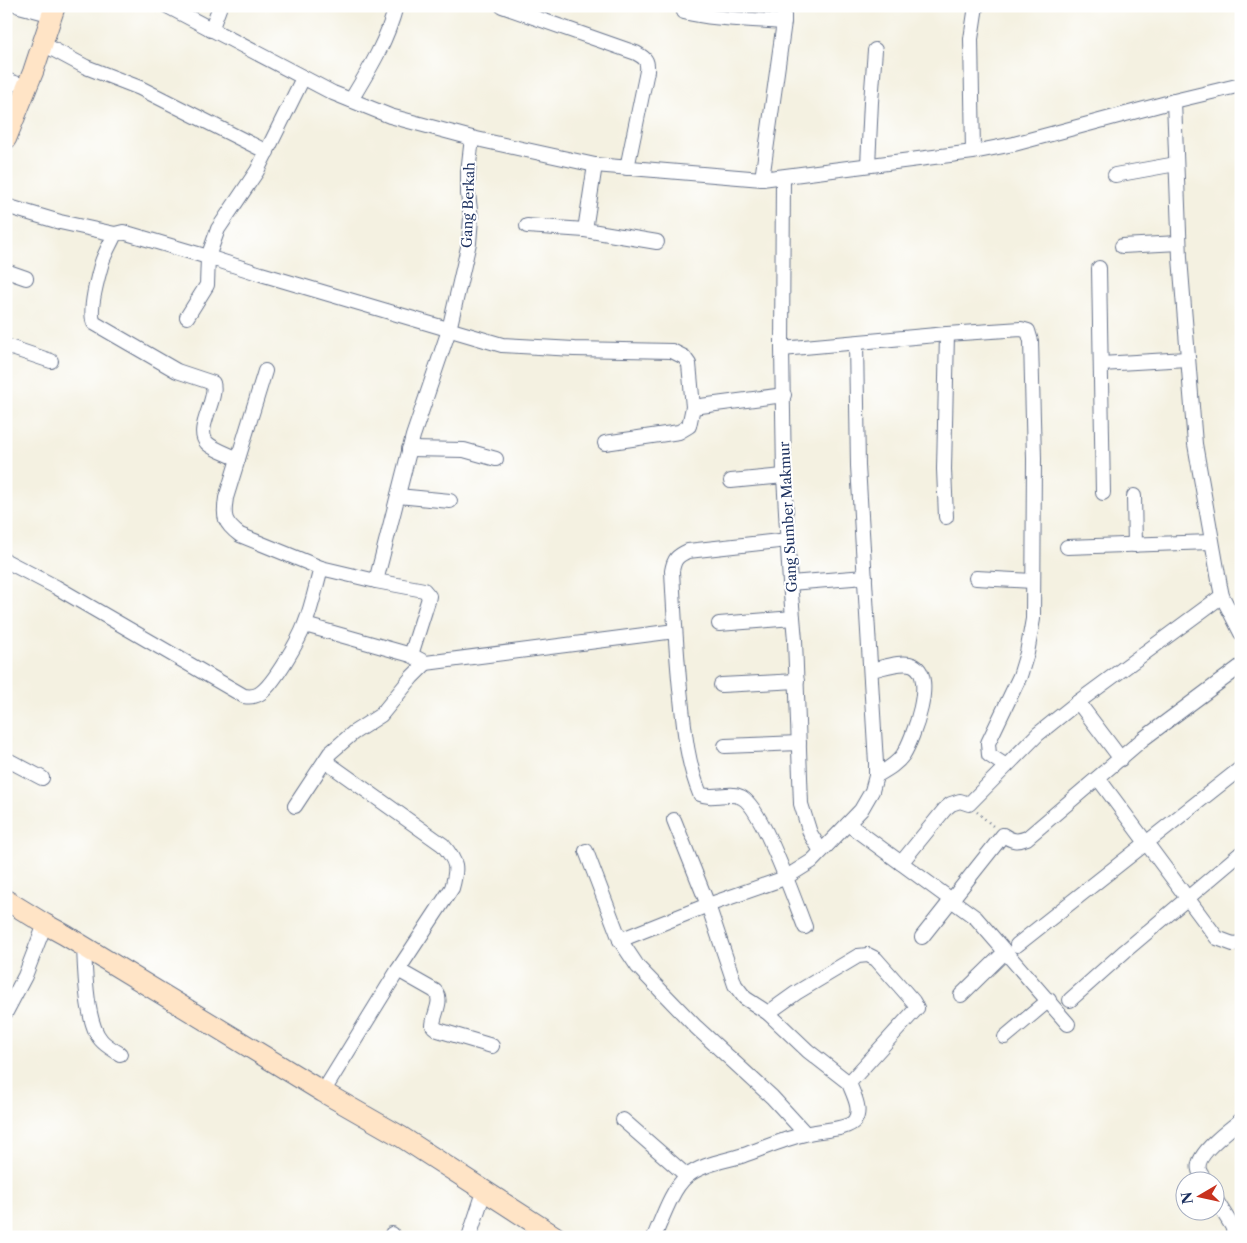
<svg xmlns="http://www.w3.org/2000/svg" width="1247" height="1243" font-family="'Libre Caslon Text',serif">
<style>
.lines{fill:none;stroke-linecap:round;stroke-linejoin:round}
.street-casing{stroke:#67738c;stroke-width:16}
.secondary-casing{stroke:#67738c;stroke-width:22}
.path{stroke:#67738c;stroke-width:2.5;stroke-dasharray:1 4;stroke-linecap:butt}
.street{stroke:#fff;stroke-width:14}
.secondary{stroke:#ffe4c6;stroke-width:20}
.labels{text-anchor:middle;stroke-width:4;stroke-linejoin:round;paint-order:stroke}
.street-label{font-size:14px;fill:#1b2f5e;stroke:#fff}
</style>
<rect width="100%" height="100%" fill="#fff"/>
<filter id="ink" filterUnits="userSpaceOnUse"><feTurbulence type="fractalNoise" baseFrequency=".02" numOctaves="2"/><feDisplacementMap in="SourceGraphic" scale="10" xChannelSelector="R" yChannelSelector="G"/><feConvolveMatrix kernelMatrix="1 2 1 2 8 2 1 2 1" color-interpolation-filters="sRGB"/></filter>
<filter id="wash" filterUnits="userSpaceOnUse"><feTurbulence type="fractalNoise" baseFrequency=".0096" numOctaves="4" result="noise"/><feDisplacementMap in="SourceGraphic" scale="20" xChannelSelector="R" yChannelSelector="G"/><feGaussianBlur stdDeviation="1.12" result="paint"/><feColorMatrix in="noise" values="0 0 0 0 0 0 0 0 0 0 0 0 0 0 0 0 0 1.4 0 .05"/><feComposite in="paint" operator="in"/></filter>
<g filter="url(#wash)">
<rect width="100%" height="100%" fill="#f4f1e1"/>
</g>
<g filter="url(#ink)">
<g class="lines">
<defs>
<g id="street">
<path d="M 19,6 L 53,15"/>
<path d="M 167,6 L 333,93 L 390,116 L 472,138 L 595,165 L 762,179 L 973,152 L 1014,144 L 1174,101 L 1241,85"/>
<path d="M 502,6 L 636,53 C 645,58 648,60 647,71 L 627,168"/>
<path d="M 684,12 C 716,20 751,19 784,22"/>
<path d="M 211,30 L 220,6"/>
<path d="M 43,44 L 86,67 L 140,88 L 267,152"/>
<path d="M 303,78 L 257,171 L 218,229 L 208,257 L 261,274 L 502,345 L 574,349 L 672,351 L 684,357 L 689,364 L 693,407 L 689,426 L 679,432 L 605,443"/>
<path d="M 6,80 L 27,87"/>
<path d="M 351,100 C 369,70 387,41 396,6"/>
<path d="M 1174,101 L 1180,258 L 1195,444 L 1220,586 L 1222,596 L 1241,633"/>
<path d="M 973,152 L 971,39 L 976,6"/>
<path d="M 868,165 L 871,102 L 875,50"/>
<path d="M 1115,175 L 1176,164"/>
<path d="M 783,177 L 782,349 L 784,476 L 790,583 L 795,640 L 801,804 L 810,833 L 821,851"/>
<path d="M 762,179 L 784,22 L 784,6"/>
<path d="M 6,206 L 60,222 L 115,234"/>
<path d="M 527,226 L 585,230 L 657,242"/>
<path d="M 585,230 L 595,165"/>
<path d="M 1122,246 L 1179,243"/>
<path d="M 1099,268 L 1103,493"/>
<path d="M 6,271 L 26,278"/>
<path d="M 187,317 L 207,285 L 208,257 L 123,232 L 115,234 C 111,243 105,253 102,262 C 98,276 88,312 94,323 L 177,371 L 213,383 C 218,400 194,430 207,443 C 214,450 229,454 238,459"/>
<path d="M 6,346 L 51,361"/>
<path d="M 782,349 L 947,334 L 1021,329 L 1028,331 L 1031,341 L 1034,459 L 1033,619 L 1027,653 L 1020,676 L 988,743 L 989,755 L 1006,766"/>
<path d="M 1101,364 L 1187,359"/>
<path d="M 265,371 L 226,498 C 223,517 224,523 240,535 L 321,568 L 376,581 L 424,590 L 429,596 L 428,601 L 411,655"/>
<path d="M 693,407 L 784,395"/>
<path d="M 409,449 L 464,450 L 496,459"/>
<path d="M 731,481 L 784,476"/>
<path d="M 398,496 L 450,501"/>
<path d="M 1134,496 L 1135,545"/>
<path d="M 946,517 L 944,469 L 947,334"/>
<path d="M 788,540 L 688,551 C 677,556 674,559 672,571 C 674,611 676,650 680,689 C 684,725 686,760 700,794 C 713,800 729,791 741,797 C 762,806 795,902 805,927"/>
<path d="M 1067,547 L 1211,542"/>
<path d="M 6,561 L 56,587 L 244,696 C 250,697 254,697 259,694 C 273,686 299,640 305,624 C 312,606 316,586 321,568"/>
<path d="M 976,578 L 1033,581"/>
<path d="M 376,581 L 413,436 L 449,330 L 469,243 L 471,218 L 468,194 L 468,172 L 472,138"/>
<path d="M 790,583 L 865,577"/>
<path d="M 719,624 L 793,618"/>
<path d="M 305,625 L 411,655 L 426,663 L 675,631"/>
<path d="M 871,670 C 882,668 902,660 913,665 C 937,676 913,739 903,755 C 896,765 886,770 876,776"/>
<path d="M 721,685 L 797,681"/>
<path d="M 1078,702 L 1222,596"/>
<path d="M 725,746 L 799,743"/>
<path d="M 6,759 L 42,778"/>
<path d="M 325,761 L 443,845 C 457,862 458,867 452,888 L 398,970"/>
<path d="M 1098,778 L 1217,938 L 1233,944 L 1241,943"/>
<path d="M 295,806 L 330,753 L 353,733 L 381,715 L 412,677 L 426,663"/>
<path d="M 674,820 L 708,905 L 735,985 L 745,998 L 768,1013 L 808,1051 L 849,1083"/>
<path d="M 848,824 L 976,918 L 1068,1024"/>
<path d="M 586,851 L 620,940 L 638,967 L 696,1027 L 772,1097 L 805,1133"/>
<path d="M 901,863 L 945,809 L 951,804 L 960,801 L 969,804 L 1038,734 L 1078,702 L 1121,759"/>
<path d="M 922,937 L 1003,835 C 1012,841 1017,842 1027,838 L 1143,739 L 1241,666"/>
<path d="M 620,940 L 708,905 L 785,878 L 812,861 L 861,810 L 872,791 L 876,776 L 876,763 L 858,466 L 856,343"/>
<path d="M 1017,945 L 1241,768"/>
<path d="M 84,947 C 85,970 86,1023 101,1040 C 106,1046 114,1050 120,1054"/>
<path d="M 961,995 L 1005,952"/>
<path d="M 1070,1000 L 1125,951 L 1241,853"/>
<path d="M 6,1012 L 25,976 L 45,924"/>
<path d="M 1005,1037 L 1049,1000"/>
<path d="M 323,1092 L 398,970 L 435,991 C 444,1001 433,1014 433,1026 L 438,1030 L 492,1046"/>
<path d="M 623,1120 L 687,1176"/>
<path d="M 1205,1180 C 1203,1177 1200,1174 1199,1170 C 1194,1155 1230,1129 1241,1120"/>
<path d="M 1214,1197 L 1232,1226 L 1236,1237"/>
<path d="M 392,1237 L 392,1234"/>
<path d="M 469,1237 L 484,1192"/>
<path d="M 654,1237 C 662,1219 672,1189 686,1177 C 701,1164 725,1161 744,1155 C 764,1148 784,1139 805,1134 C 817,1130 849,1130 855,1120 C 862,1109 853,1094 849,1083 L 917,1008 L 913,1001 L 876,959 L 868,955 L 858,956 L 796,993 L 768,1013"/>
</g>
<g id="secondary">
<path d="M 6,139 L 33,72 L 55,6"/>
<path d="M 6,900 L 45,924 L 65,935 L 323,1092 L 400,1136 L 556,1237"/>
</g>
</defs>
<use href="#street" class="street-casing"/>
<use href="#secondary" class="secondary-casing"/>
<path class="path" d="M 977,812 L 994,827"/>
<use href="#street" class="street"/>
<use href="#secondary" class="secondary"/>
</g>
</g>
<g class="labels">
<g class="street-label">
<text transform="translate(468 205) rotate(-88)" y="5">Gang Berkah</text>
<text transform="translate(788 517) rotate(-93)" y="5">Gang Sumber Makmur</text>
</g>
</g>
<rect width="1247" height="1243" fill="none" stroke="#fff" stroke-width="25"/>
<g transform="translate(1200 1196) rotate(261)"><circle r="24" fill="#ffffff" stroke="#a4acbf"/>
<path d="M0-4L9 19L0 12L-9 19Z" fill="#c8321e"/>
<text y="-8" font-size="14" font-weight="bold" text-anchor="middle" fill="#1b2f5e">N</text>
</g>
</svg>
